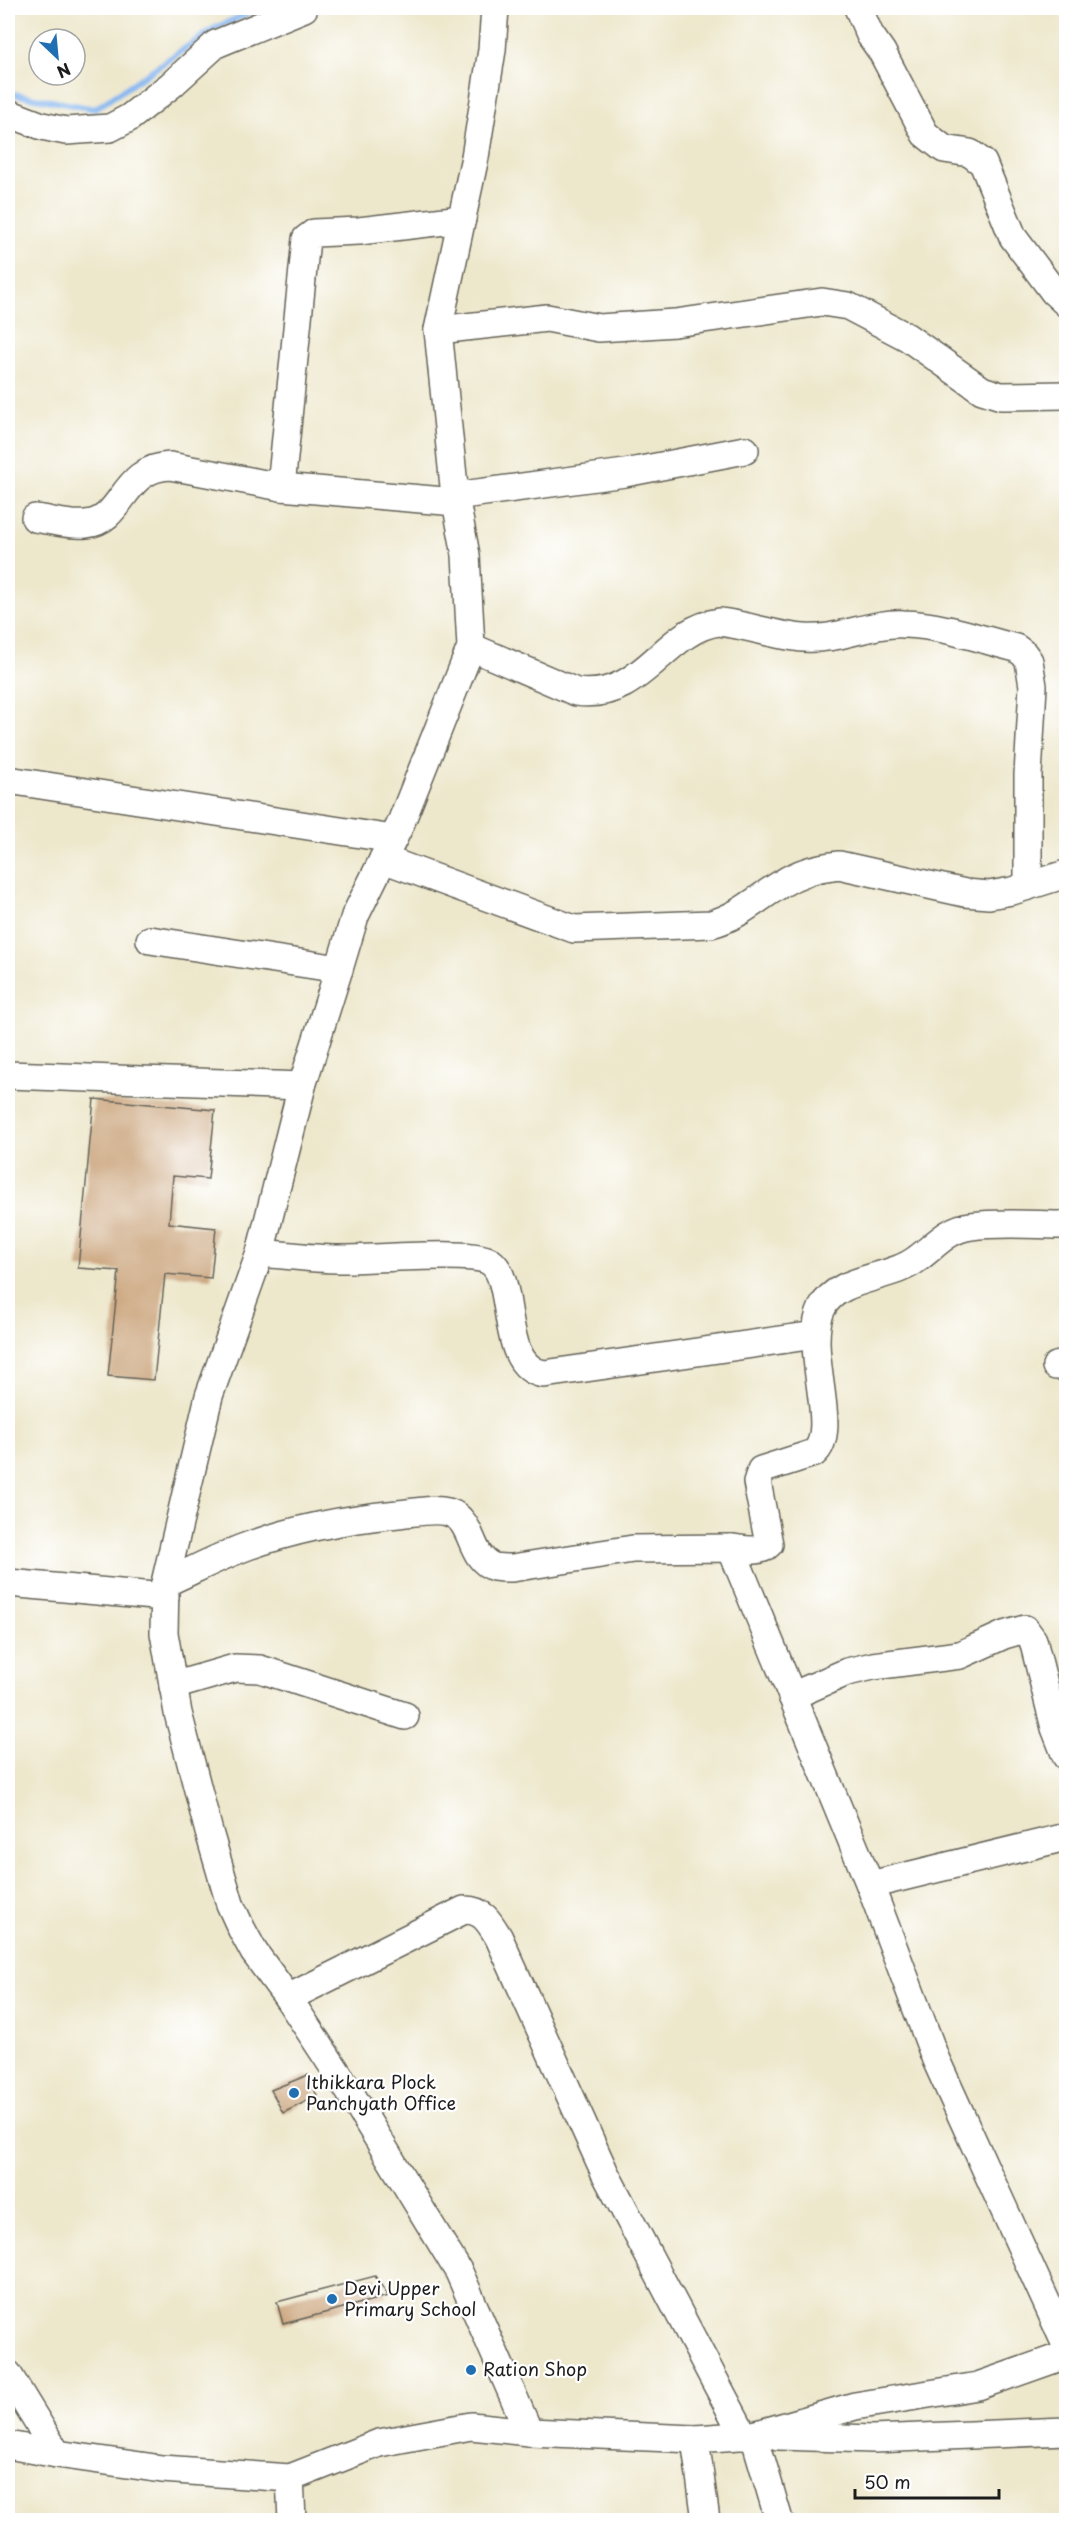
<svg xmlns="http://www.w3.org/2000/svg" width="1074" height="2528" font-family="'Playpen Sans',sans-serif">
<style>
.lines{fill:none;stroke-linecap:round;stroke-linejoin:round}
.stream{stroke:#82b4ef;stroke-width:6}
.building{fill:#cca780}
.minor-casing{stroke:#656359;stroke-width:30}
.minor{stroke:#fff;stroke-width:27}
.poi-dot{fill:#1f6fb2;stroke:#fff;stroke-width:2}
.labels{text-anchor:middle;stroke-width:4.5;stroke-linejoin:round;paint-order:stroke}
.poi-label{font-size:18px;fill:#1c1c1c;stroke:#fff;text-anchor:start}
</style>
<rect width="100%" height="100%" fill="#fff"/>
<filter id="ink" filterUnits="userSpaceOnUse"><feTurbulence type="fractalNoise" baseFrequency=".0167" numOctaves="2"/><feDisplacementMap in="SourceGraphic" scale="12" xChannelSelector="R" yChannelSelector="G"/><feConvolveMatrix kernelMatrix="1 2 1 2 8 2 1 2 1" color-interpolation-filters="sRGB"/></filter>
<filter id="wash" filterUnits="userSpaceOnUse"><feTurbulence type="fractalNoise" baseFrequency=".008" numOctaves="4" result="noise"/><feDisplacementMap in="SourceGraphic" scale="24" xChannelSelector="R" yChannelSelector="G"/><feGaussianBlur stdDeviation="1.35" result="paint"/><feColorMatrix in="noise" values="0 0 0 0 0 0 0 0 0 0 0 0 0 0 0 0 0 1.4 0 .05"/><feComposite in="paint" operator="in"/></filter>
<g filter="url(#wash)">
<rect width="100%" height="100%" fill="#ede7cb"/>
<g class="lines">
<path class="stream" d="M 8,93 L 95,109 L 215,28 L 260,8"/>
</g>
<g id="blocks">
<g class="building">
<path d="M 94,1099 L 215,1110 L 208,1179 L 173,1176 L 169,1223 L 216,1228 L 211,1278 L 165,1274 L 154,1380 L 108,1376 L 119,1271 L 78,1268 Z"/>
<path d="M 308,2075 L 317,2096 L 283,2113 L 271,2090 Z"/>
<path d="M 375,2276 L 388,2296 L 283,2324 L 277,2302 Z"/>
</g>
</g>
</g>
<g filter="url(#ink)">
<use href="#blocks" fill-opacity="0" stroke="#656359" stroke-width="1.5"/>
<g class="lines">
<defs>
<g id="minor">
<path d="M 495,8 L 492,50 L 475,157 L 438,330 L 455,496 L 466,555 L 471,647 L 400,825 L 355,916 L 339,969 L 302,1086 L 260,1253 L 209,1396 L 165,1583 L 164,1633 L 178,1713 L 209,1832 L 230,1904 L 241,1928 L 254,1952 L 288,1998 L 346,2086 L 459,2272 L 529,2432"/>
<path d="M 858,8 L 870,35 L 882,52 L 925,134 L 944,149 L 970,153 L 983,163 L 1013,237 L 1054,292 L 1066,303"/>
<path d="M 8,113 L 42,126 L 66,131 L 110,128 L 129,118 L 171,85 L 216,44 L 304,8"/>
<path d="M 438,330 L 547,318 L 599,328 L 675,323 L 822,302 L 848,306 L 907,337 L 982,390 L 1001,396 L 1066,395"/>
<path d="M 281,487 L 306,239 L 314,233 L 359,231 L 462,219"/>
<path d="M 455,496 L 625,473 L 745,450"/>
<path d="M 35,518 C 51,520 70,526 86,524 C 124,521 121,468 170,466 L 281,487 L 456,502"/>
<path d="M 471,647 L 576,692 C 644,701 662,630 719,622 C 748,625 775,636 804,638 C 838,641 870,622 904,624 C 942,625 980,639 1016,648 L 1024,654 L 1029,661 L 1033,686 L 1028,775 L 1028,886"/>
<path d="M 8,780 L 393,839"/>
<path d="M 383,859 L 574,929 L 711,924 C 738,917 758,898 781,884 C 798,873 819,867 839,865 L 965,893 L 989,895 L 1012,891 L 1066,874"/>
<path d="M 150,940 L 339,969"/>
<path d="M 8,1075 L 302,1086"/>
<path d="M 260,1253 C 286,1255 312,1259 338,1259 C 366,1260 470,1250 489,1261 C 518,1277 497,1367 544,1374 L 815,1335"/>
<path d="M 1056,1366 L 1066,1363"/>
<path d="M 731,1548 C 743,1549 760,1554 769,1544 L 757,1482 L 761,1470 L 814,1453 C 841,1431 802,1349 822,1308 C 838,1276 890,1280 917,1259 C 935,1246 947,1229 971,1226 C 999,1222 1037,1225 1066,1225"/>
<path d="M 8,1583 L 165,1597"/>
<path d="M 165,1583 C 192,1571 218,1557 245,1547 C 294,1529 346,1519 398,1514 C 413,1513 433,1508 448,1512 C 475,1520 468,1558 494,1567 C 499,1568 506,1568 512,1568 L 633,1549 L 731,1548 L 870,1885 L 936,2060 L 1066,2345"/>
<path d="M 173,1686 L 235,1668 L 260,1669 L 405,1716"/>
<path d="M 792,1696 L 847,1672 L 873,1666 L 960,1655 L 1004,1635 L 1025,1629 L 1033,1640 L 1055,1728 L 1066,1756"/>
<path d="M 870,1885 L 1066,1837"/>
<path d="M 288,1998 L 464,1910 C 483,1909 490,1923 499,1938 L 605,2173 L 744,2436"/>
<path d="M 8,2374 L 57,2454 L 162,2469 L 290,2478 L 379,2443 L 471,2426 L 529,2432 L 695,2439 L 754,2435 L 779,2520"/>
<path d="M 754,2435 L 855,2406 L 978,2386 L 1066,2355"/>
<path d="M 779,2436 L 873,2439 L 1066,2431"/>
<path d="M 695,2439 L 706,2520"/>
<path d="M 8,2445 L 57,2454"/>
<path d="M 290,2478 L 292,2520"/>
</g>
</defs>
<use href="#minor" class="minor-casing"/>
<use href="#minor" class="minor"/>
</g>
</g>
<g class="poi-dot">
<circle cx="294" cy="2093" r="6"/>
<circle cx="332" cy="2299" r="6"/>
<circle cx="471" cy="2370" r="6"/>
</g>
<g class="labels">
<g class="poi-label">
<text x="306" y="2089">Ithikkara Plock<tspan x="306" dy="21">Panchyath Office</tspan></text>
<text x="344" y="2295">Devi Upper<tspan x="344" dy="21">Primary School</tspan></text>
<text x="483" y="2376">Ration Shop</text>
</g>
</g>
<rect width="1074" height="2528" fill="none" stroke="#fff" stroke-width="30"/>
<g transform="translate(57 57) rotate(154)"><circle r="28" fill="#ffffff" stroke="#a4a4a4" stroke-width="1.5"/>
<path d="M0-4.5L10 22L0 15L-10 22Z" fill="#1f6fb2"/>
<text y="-9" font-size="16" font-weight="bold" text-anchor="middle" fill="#1c1c1c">N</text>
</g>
<path d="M855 2489v9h144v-9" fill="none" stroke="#1c1c1c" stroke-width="3"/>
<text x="864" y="2489" font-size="18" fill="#1c1c1c" stroke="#ffffff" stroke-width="4.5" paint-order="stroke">50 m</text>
</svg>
